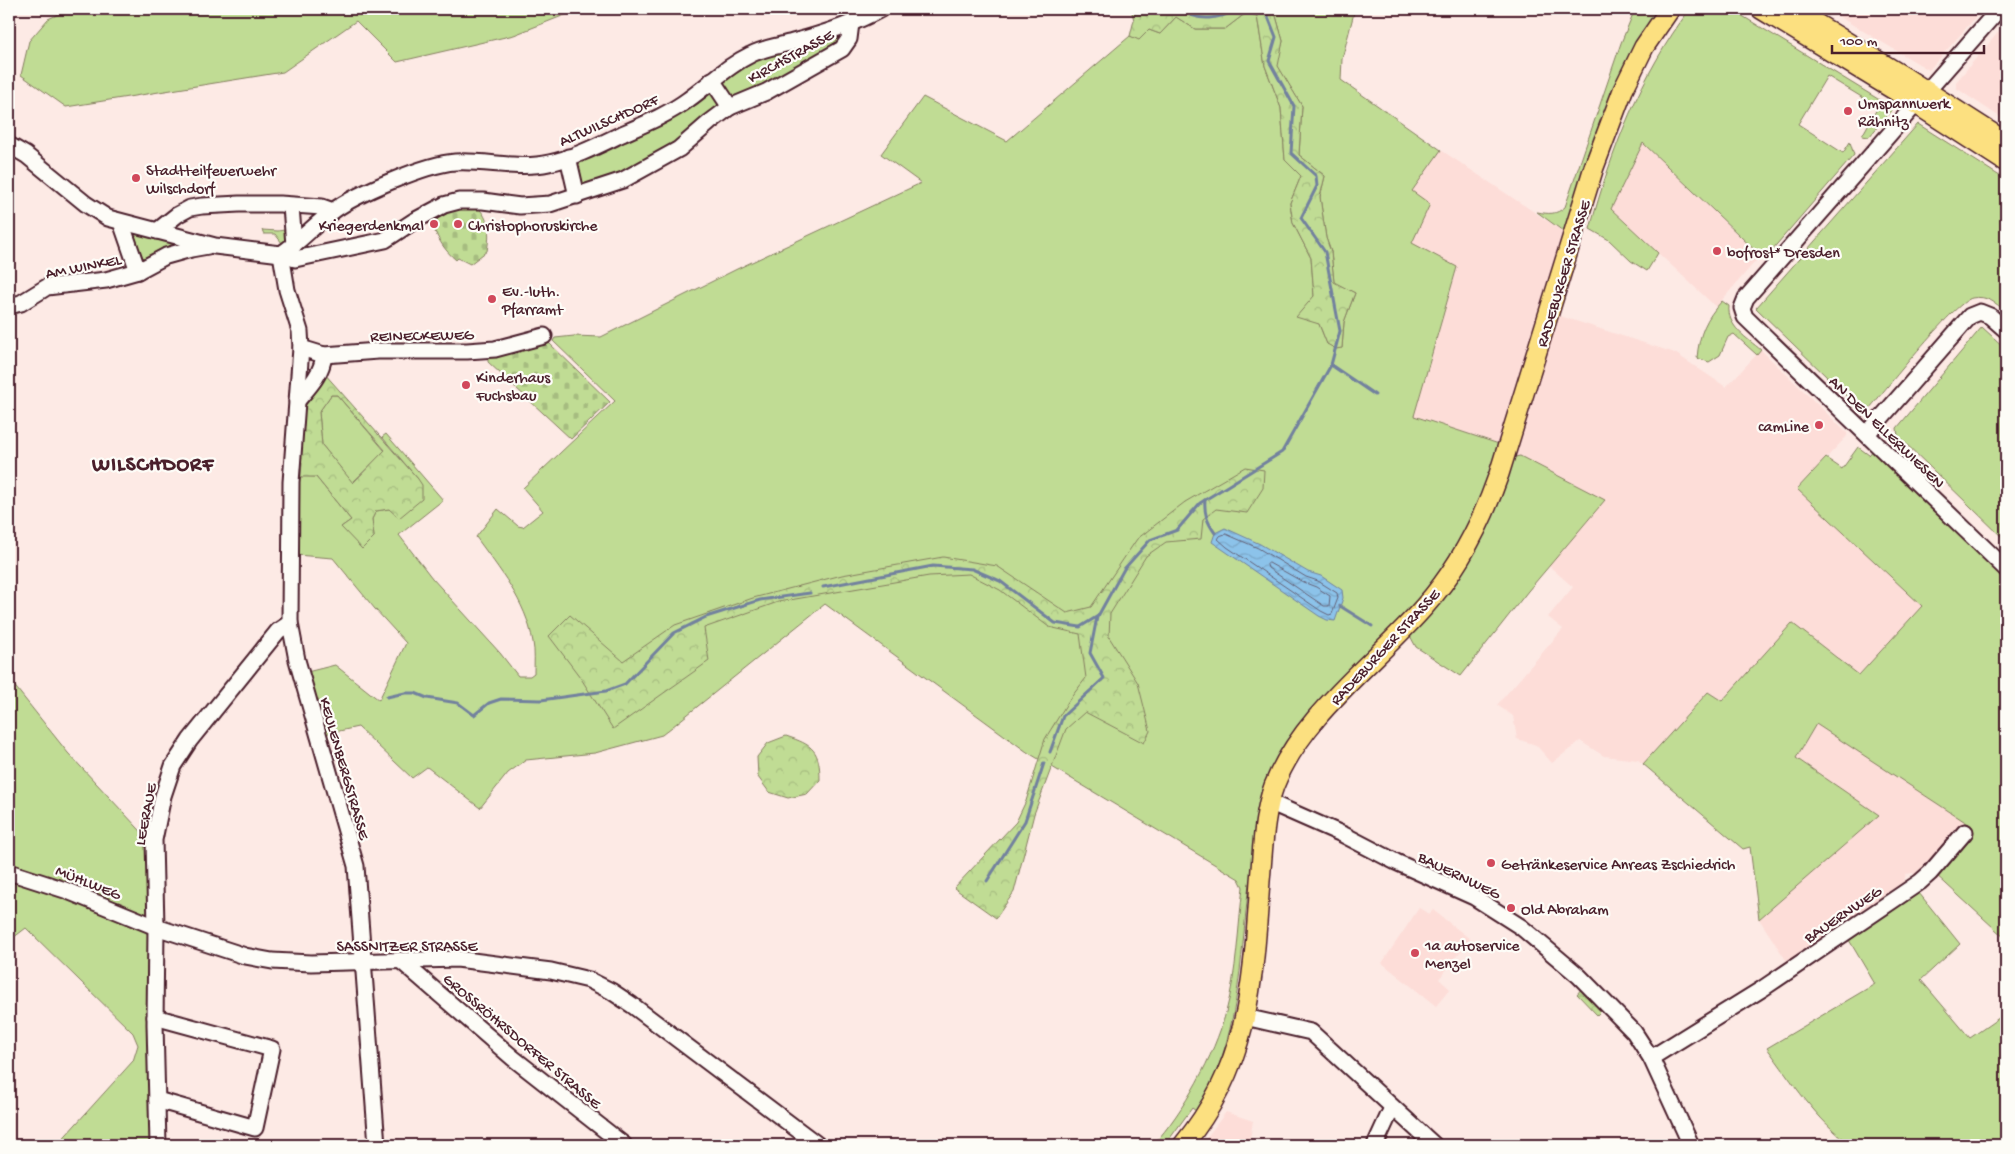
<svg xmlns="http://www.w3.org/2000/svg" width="2015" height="1154" font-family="'Gochi Hand',sans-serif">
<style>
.built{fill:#fdddd8}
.grass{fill:#c0dc94;stroke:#857e60}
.forest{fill:url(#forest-crowns);stroke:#857e60;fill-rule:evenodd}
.cemetery{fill:url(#cemetery-stones);stroke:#857e60}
.water{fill:url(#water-waves);stroke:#72819e}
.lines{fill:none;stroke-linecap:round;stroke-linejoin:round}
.shore{stroke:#646177;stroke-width:1}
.stream{stroke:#72819e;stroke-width:3}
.minor-casing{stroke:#4a1f2b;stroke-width:19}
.major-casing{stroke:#4a1f2b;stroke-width:22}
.minor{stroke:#fdfcf7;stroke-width:15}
.major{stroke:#fce080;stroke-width:19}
.poi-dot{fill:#d1495b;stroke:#fdfcf7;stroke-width:2}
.labels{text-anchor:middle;stroke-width:4.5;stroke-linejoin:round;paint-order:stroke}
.street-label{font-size:16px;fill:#4a1f2b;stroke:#fdfcf7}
.poi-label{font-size:16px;fill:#4a1f2b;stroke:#fdfcf7;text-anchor:start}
.district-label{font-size:21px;font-weight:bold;letter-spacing:1px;fill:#4a1f2b;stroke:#fdfcf7}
</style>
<defs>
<pattern id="forest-crowns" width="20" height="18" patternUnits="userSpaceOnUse" patternTransform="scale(1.25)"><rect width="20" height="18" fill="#c0dc94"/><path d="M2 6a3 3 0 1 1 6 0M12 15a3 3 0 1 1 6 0" fill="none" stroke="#a6bc80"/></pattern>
<pattern id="cemetery-stones" width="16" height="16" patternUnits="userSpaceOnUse" patternTransform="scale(1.25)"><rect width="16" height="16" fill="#c0dc94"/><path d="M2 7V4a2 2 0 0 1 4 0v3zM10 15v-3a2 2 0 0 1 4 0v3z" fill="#a6bc80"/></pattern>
<pattern id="water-waves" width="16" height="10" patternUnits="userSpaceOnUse" patternTransform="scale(1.25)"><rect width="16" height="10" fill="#8cc3ea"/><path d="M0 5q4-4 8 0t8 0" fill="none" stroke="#7aa7c9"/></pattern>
</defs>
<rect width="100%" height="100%" fill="#fdeae5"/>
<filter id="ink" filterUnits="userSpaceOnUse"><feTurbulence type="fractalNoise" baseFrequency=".02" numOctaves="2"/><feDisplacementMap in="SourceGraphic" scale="10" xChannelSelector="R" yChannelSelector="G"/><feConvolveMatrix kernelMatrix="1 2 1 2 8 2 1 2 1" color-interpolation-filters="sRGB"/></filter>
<g filter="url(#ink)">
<g class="built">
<path d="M 1826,9 L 1983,9 L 1929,70 Z"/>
<path d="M 2006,23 L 2006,121 L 1956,88 L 1956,82 Z"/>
<path d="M 1643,143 L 1760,256 L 1716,307 L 1611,209 Z"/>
<path d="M 1441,150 L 1564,232 L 1502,445 L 1414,416 L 1457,268 L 1412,244 L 1429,204 L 1411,192 Z"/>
<path d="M 1554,314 L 1675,353 L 1726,387 L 1761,350 L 1847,433 L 1847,436 L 1797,489 L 1923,606 L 1859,675 L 1792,624 L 1722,701 L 1708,692 L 1643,764 L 1638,760 L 1604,756 L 1580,741 L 1552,763 L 1536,745 L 1517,739 L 1513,716 L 1497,705 L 1563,629 L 1548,617 L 1573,587 L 1549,566 L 1605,500 L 1520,456 L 1510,458 Z"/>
<path d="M 1816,724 L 1968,823 L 1918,878 L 1913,873 L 1906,874 L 1901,892 L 1854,922 L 1849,916 L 1839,922 L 1842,927 L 1788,963 L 1759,919 L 1878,815 L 1796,758 Z"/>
<path d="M 1419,908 L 1429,914 L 1433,910 L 1470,939 L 1439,979 L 1450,989 L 1436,1006 L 1382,963 Z"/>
<path d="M 1226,1112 L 1253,1121 L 1249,1145 L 1201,1145 Z"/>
</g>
<g class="grass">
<path d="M 70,9 L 580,9 L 514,35 L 397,62 L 356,21 L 283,72 L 66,107 L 21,75 L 29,41 L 48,19 Z"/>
<path d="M 1274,9 L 1355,9 L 1342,59 L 1341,80 L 1441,150 L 1412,191 L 1430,204 L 1412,243 L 1457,267 L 1414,416 L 1502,445 L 1479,512 L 1431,590 L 1295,734 L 1254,884 L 1249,883 C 1240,960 1240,1044 1196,1111 L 1192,1108 L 1165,1145 L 1153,1145 C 1184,1111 1214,1056 1226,1012 C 1237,972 1238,928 1243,887 L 1239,879 L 1027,752 L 825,604 L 662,735 L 595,753 L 526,760 L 508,773 L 480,808 L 427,767 L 412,778 L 358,727 L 325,734 L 307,672 L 335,665 L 379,700 L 406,643 L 375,609 L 333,558 L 296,555 L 297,476 L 316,477 L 351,520 L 341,527 L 374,537 L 372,519 L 376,511 L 389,509 L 418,479 L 382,437 L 386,434 L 443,500 L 399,535 L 432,578 L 500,653 L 518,676 L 530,676 L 534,673 C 534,663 535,652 533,642 C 526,601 499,569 476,537 L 498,509 L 518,526 L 523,527 L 543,511 L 523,488 L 615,401 L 553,341 L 555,338 L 574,336 L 601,337 L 737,269 L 921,183 L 881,154 L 923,97 L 1007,141 L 1130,36 L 1139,39 L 1149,30 L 1160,34 L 1176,17 L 1195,29 L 1225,29 L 1246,13 L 1257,15 L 1265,66 L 1281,108 L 1285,160 L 1301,176 L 1290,203 L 1293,223 L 1311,258 L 1314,296 L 1319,324 L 1327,344 L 1342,348 L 1344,322 L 1355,293 L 1334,283 L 1331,252 L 1326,238 L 1320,197 L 1325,176 L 1299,155 L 1302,106 L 1277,65 L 1283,41 Z"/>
<path d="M 1635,9 L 1660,9 L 1563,231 L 1537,212 C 1549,214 1556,215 1565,207 L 1621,43 Z"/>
<path d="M 1690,9 L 1731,9 L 1891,107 L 1892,110 L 1869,137 L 1862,136 L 1878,107 L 1827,76 L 1798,124 L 1843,153 L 1850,142 L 1854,155 L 1764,259 L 1643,143 L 1611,209 L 1658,253 L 1647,271 L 1631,261 L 1609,240 L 1590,229 C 1611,151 1641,74 1690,9 Z"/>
<path d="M 842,31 L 844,40 L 835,48 L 733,101 L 718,82 L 750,60 Z"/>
<path d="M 713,87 L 726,105 L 657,159 L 581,191 L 581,175 L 577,160 Z"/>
<path d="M 1918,124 L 2006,180 L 2006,312 C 1996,303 1987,295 1972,298 C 1954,302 1881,395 1865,414 L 1756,308 Z"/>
<path d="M 291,229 L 288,241 L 282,243 L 275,234 L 264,234 L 262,230 L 278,231 Z"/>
<path d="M 134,232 L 185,244 L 144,260 L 133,235 Z"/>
<path d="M 1722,301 L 1729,306 C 1727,327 1747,338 1761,350 L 1757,355 L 1734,334 L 1728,337 L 1720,355 L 1709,362 L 1697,358 C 1699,334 1706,318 1722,301 Z"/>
<path d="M 1982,327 L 2006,349 L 2006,541 L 1898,436 L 1897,428 Z"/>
<path d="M 331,395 L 337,395 L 385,451 L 352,483 L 322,445 L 319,412 Z"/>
<path d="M 1858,447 L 1869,455 L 1874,449 L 2006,573 L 2006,939 L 1934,873 L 1973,827 L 1816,724 L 1796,758 L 1879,815 L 1759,919 L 1750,847 L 1743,849 L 1643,764 L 1708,692 L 1722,701 L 1792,623 L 1859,675 L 1922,606 L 1797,489 L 1826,458 L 1842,469 Z"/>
<path d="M 1520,456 L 1605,500 L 1528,591 L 1461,676 L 1416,647 L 1408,632 L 1510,458 Z"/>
<path d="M 9,679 L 68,753 L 151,842 L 152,1145 L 57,1145 L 133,1061 L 138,1045 L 133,1033 L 26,928 L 9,941 L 9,901 L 12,886 L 9,882 Z"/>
<path d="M 1919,893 L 1960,944 L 1921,980 L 1970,1038 L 2006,1013 L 2006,1145 L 1852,1145 C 1817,1122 1792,1081 1767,1048 L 1875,984 L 1849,940 Z"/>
</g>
<g class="forest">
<path d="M 1131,9 L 1274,9 L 1283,41 L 1278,66 L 1302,106 L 1299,155 L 1325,176 L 1320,197 L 1326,238 L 1331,252 L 1334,282 L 1355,293 L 1344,322 L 1342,348 L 1336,349 L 1327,344 L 1319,324 L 1296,317 L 1314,296 L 1311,258 L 1293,223 L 1290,203 L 1301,176 L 1285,160 L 1281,108 L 1265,66 L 1257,16 L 1246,13 L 1225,29 L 1195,29 L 1176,17 L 1160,34 L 1149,30 L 1139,40 L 1130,36 L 1134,20 Z"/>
<path d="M 324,373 L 418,479 L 422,485 L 422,499 L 399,518 L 389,509 L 376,511 L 372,519 L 374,537 L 362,549 L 341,527 L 351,520 L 316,477 L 301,477 L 302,462 L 298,461 L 299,403 ZM 331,395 L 337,395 L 385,450 L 353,483 L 322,445 L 319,412 Z"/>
<path d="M 1245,467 L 1264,470 L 1263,488 L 1247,513 L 1216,509 L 1203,519 L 1201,539 L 1166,542 L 1146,556 L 1110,614 L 1109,637 L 1138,683 L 1150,731 L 1144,743 L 1085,712 L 1066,729 L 1034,814 L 1014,892 L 996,918 L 954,888 L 1016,822 L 1026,801 L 1045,739 L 1069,700 L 1086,678 L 1080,634 L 1049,627 L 1000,590 L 969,574 L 929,576 L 778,602 L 704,628 L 709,661 L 613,729 L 580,677 L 549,636 L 570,615 L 623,661 L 675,625 L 753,598 L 842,575 L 943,557 L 997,566 L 1067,613 L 1091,607 L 1137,539 L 1185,502 Z"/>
<path d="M 786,736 C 813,745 820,750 820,780 L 807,794 L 788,798 L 769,792 L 758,777 L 757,757 L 768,743 Z"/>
<path d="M 1583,987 L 1604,1008 L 1597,1015 L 1577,994 Z"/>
</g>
<g class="cemetery">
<path d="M 477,207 C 490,218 490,235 487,251 L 470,264 L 458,258 L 456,260 C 444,250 438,239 432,225 C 447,208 455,209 477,207 Z"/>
<path d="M 549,343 L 610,402 L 571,439 L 488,362 L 488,358 Z"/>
</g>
<path class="water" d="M 1225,528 L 1260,544 L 1308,572 L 1321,576 L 1342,590 L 1343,598 L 1335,621 L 1327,620 L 1319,616 L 1212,542 L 1215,533 Z"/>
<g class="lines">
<g class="shore">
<path d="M 1226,534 L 1258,548 L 1306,577 L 1318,581 L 1337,593 L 1338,598 L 1332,614 L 1329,615 L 1321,611 L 1227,547 L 1218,539 L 1220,536 Z"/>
<path d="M 1269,563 L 1303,582 L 1316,587 L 1330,596 L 1329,606 L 1324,606 L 1268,568 L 1267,565 Z"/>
</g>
<g class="stream">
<path d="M 1181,9 C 1198,23 1220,19 1239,9"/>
<path d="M 1331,365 L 1375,395"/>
<path d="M 1205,500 C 1204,513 1207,522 1215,533"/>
<path d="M 823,587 L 933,566 L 972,569 L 1000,581 L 1055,623 L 1080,627 L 1098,616 L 1124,569 L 1150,540 L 1177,530 L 1200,503 L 1282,452 L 1331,365 L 1340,331 L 1325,252 L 1301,218 L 1317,186 L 1316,176 L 1291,153 L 1294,106 L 1269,61 L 1276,37 L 1265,9"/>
<path d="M 1340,606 L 1372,626"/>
<path d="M 387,697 L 405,693 L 415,693 L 427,698 L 458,703 L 474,715 L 489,703 L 501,699 L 541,700 L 606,691 L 625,684 L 674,633 L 706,617 L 760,600 L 810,593"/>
<path d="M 1050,752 L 1063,716 L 1104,678 L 1090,653 L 1097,617"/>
<path d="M 987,881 L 1025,821 L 1044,763"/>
</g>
<defs>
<g id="minor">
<path d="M 1999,9 L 1746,298 L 1742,308 L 1745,317 L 2006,569"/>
<path d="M 712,80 L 730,107"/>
<path d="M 9,145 L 26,155 L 86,204 L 108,218 L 215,246 L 281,254 L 295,259 L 385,240 L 414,221 L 444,205 L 459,201 L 483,201 L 520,206 L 550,204 L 623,180 L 679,149 L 710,122 L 730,107 L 766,92 L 842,49 L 849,39 L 851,23"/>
<path d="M 568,157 L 577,196"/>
<path d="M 291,206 L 294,245"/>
<path d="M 121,222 L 138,271"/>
<path d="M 157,231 L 177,215 L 190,208 L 202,206 L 239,204 L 280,204 L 322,207 L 333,211"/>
<path d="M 281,254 L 287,290 L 300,331 L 301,348 L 291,482 L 290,623 L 297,660 L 356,866 L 377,1145"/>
<path d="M 281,254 C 300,242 315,224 333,211 C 356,194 426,164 455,162 C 486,160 518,170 549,163 C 574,158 599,145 622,134 C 645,124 669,114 689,99 C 710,84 727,66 750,55 C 763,48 779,46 793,42 C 823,34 854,24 881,9"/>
<path d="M 9,306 L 21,303 L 47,287 L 106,280 L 138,271 L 166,256 L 191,249 L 208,246"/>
<path d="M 301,348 L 324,355 L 378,351 L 467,351 L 495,349 L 544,336"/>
<path d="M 297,401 C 309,387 322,374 324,355"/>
<path d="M 1867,434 L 1970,316 L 1980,312 L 1990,316 L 2006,330"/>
<path d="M 1269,802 L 1344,835 L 1396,862 L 1474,897 L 1521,927 L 1579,976 L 1634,1032 L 1651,1058 L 1691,1145"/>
<path d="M 9,872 L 65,890 L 156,927 L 245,956 L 272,961 L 311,963 L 457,959 L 551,971 L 589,980 L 611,991 L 632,1005 L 818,1145"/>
<path d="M 400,960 L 513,1058 L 624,1145"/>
<path d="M 155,1017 L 272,1049 L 255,1128 L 157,1100"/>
<path d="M 1245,1017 L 1311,1032 L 1434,1145"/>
<path d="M 1651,1058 L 1762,989 L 1920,882 L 1930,873 L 1965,832"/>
<path d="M 158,1145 L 155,1024 L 156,927 L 154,840 L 163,796 L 173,766 L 190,740 L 278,631 L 290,623"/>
<path d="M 1375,1145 L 1392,1108"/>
</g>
<g id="major">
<path d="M 1761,9 L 1896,91 L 2006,162"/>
<path d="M 1792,9 L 1906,78 L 2006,142"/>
<path d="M 1183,1145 C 1250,1064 1253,981 1260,881 C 1263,850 1263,816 1274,786 C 1302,715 1374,664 1424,607 C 1458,569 1482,523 1499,474 L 1594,167 L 1623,90 L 1644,47 L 1670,9"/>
</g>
</defs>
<use href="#minor" class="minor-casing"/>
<use href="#major" class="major-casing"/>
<use href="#minor" class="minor"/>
<use href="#major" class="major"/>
</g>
</g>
<g class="poi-dot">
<circle cx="1848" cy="111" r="5"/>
<circle cx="136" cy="178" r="5"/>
<circle cx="434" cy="224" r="5"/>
<circle cx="458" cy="224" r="5"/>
<circle cx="1717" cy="251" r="5"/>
<circle cx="492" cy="299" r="5"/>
<circle cx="466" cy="385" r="5"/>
<circle cx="1819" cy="425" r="5"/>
<circle cx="1491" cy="863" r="5"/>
<circle cx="1511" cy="908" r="5"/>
<circle cx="1415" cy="953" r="5"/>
</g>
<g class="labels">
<g class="street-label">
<text transform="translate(790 55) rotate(-29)" y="6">KIRCHSTRASSE</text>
<text transform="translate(608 119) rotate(-24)" y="6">ALTWILSCHDORF</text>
<text transform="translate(83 265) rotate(-11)" y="6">AM WINKEL</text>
<text transform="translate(1562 273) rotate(-73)" y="6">RADEBURGER STRASSE</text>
<text transform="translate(422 334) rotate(-1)" y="6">REINECKEWEG</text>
<text transform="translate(1888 431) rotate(44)" y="6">AN DEN ELLERWIESEN</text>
<text transform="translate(1384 646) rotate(-47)" y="6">RADEBURGER STRASSE</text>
<text transform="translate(346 768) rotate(74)" y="6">KEULENBERGSTRASSE</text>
<text transform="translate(144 814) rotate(-79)" y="6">LEERAUE</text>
<text transform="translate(1460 874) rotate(26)" y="6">BAUERNWEG</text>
<text transform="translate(89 881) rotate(22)" y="6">MÜHLWEG</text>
<text transform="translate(1842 913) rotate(-34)" y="6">BAUERNWEG</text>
<text x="407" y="951">SASSNITZER STRASSE</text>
<text transform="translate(523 1040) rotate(40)" y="6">GROSSRÖHRSDORFER STRASSE</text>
</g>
<g class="poi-label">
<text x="1858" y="108">Umspannwerk<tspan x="1858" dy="18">Rähnitz</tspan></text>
<text x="146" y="175">Stadtteilfeuerwehr<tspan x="146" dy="18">Wilschdorf</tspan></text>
<text x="424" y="230" text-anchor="end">Kriegerdenkmal</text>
<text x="468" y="230">Christophoruskirche</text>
<text x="1727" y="257">bofrost* Dresden</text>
<text x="502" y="296">Ev.-luth.<tspan x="502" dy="18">Pfarramt</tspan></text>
<text x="476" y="382">Kinderhaus<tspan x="476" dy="18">Fuchsbau</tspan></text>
<text x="1809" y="431" text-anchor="end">camLine</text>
<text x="1501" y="869">Getränkeservice Anreas Zschiedrich</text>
<text x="1521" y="914">Old Abraham</text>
<text x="1425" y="950">1a autoservice<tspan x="1425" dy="18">Menzel</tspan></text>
</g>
<g class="district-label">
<text x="153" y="470">WILSCHDORF</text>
</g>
</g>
<rect width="2015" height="1154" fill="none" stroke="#fdfcf7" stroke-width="30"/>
<rect x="15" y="15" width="1985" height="1124" fill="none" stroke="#4a1f2b" stroke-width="2" filter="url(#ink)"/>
<path d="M1832 45v8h152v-8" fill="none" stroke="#4a1f2b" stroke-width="2.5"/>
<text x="1840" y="45" font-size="15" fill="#4a1f2b" stroke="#fdfcf7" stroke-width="4" paint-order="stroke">100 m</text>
</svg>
